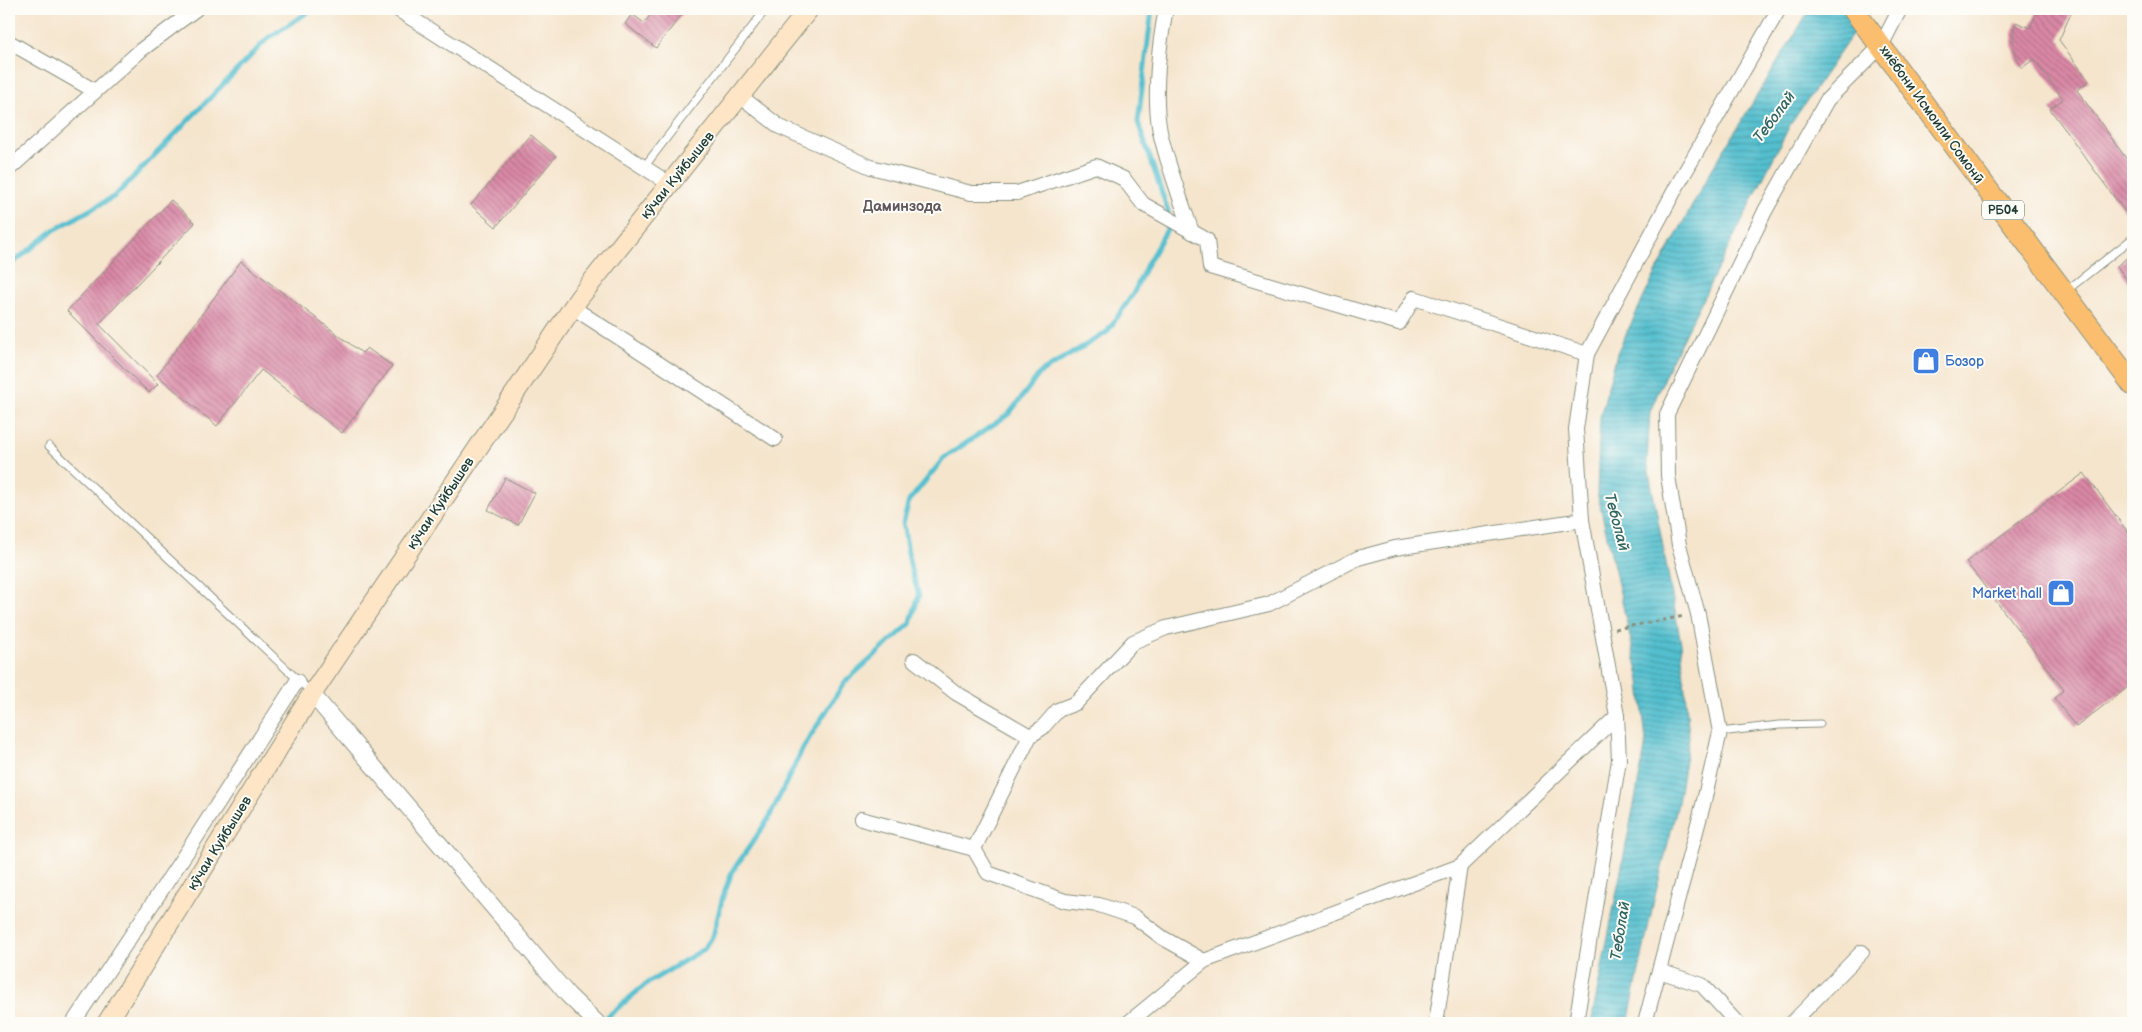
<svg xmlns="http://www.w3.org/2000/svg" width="2142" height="1032" font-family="'Balsamiq Sans',sans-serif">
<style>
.water{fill:url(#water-rules);stroke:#3a7e82}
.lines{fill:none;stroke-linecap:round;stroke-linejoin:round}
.stream{stroke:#54bfcf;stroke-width:5}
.building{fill:url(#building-back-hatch)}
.service-casing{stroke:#8a9180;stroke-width:9}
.minor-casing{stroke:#8a9180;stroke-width:16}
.tertiary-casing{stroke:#8a9180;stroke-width:18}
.secondary-casing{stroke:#8a9180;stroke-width:21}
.primary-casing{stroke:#8a9180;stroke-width:23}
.path{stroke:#8a9180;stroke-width:3;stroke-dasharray:4 4;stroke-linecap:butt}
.service{stroke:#fff;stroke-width:7}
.minor{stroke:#fff;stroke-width:14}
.tertiary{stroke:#fff;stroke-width:16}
.secondary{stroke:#fde5c5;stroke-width:19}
.primary{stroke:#fabe6e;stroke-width:21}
.labels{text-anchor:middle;stroke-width:4;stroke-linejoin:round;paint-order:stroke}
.shield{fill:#fdfcf7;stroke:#62766e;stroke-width:1}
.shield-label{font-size:12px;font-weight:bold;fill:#1f3d34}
.street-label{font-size:14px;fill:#1f3d34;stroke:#fdfcf7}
.shop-label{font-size:14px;fill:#366cbe;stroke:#fdfcf7;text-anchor:start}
.water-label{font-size:15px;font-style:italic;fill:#2f6462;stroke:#fdfcf7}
.neighbourhood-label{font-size:15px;font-weight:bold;fill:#60575c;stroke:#fdfcf7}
</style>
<defs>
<pattern id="water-rules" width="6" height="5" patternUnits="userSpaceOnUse" patternTransform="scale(1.25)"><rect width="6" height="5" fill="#54bfcf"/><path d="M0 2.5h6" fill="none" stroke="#459ca9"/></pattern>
<pattern id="building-back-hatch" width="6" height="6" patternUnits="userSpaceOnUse" patternTransform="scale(1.25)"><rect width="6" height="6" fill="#da88a6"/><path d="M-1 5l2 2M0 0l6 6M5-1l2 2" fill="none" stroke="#b07088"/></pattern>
</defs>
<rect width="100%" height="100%" fill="#fdfcf7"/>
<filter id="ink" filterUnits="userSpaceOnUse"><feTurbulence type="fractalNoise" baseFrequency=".02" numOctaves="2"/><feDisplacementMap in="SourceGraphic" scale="10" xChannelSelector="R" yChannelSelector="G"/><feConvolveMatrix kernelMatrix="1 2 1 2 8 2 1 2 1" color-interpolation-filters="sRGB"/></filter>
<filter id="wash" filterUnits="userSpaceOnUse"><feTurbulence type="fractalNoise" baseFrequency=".0096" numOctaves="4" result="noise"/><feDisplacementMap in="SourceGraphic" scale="20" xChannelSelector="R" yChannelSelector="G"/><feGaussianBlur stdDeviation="1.12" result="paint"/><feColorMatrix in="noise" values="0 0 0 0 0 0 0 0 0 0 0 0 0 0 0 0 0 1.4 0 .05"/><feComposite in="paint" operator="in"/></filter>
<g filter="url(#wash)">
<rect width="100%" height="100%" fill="#f5e5cd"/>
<path class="water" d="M 1810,9 L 1870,9 L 1790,125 L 1670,364 L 1650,412 L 1647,461 L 1681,643 L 1689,737 L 1678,803 L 1654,900 L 1628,1023 L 1591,1023 L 1646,743 L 1640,681 L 1597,492 L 1600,417 L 1617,353 L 1651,282 L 1712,169 Z"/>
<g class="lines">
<g class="stream">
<path d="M 9,266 L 54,230 L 115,196 L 268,38 L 313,9"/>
<path d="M 600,1023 L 646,984 L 704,949 L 713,936 L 723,896 L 732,872 L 769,818 L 803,748 L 844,683 L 910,624 L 919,595 L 911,570 L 903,523 L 909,501 L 944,458 L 1009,414 L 1040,373 L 1107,332 L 1133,294 L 1147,264 L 1169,226 L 1168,211 L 1138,122 L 1152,9"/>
</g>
</g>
<g id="blocks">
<g class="building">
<path d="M 655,9 L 686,9 L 656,48 L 625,24 L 632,14 L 644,23 Z"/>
<path d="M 2038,9 L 2073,9 L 2059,40 L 2089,81 L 2077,90 L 2133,168 L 2133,223 L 2050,109 L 2063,99 L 2034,59 L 2022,68 L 2016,57 L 2013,46 L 2013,33 L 2016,22 L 2030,28 Z"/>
<path d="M 531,135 L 556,156 L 496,227 L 471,205 Z"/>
<path d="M 171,200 L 195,223 L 99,324 L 158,384 L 149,393 L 67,311 Z"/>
<path d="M 2133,253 L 2133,288 L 2117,266 Z"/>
<path d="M 241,261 L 362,353 L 367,348 L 392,366 L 342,433 L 261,370 L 217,426 L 157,375 Z"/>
<path d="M 2084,473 L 2133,539 L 2133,683 L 2076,727 L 2054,698 L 2064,690 L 1966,562 Z"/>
<path d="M 505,478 L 535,493 L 518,525 L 488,510 Z"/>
</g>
</g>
</g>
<g filter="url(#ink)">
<use href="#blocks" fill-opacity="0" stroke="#8a9180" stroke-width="1"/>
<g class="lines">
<defs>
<g id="service">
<path d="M 644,167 L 766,9"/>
<path d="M 2066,291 L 2133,238"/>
<path d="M 49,446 L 312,693"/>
<path d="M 1720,732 L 1779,725 L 1820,724"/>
</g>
<g id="minor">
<path d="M 397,9 L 670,184"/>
<path d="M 1166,9 C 1159,44 1153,96 1160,132 C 1167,163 1181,201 1192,232"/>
<path d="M 9,42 L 95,91"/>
<path d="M 740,96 L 780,127 L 871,167 L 971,193 L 1017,193 L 1096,166 L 1124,179 L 1143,204 L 1207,240 L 1210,267 L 1399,323 L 1414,298 L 1587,354"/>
<path d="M 9,169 L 141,50 L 196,9"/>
<path d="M 572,307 L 775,439"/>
<path d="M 914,660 L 956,693 L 1030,736"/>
<path d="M 861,819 L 974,849 L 988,873 L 1065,901 L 1099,905 L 1135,917 L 1163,938 L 1204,961"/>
<path d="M 974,849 L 1030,736 L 1042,728 L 1058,710 L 1076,703 L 1133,642 L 1166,628 L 1269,604 L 1358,558 L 1395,548 L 1582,520"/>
<path d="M 1659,971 L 1702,985 L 1737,1023"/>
<path d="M 73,1023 L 190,847 L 297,681"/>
<path d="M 1128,1023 L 1204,961 L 1460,866"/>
<path d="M 1436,1023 L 1460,866 L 1617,716 L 1582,520 L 1576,429 L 1587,354 L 1677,186 L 1779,9"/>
<path d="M 1576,1023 L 1619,760 L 1617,716"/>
<path d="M 1645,1023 L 1703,805 L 1720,732 L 1698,614 L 1679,545 L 1668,476 L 1667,414 L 1765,211 L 1827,100 L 1881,46 L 1900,9"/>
<path d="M 1792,1023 L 1862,952"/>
</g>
<path id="tertiary" d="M 312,694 L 568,995 L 597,1023"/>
<path id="secondary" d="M 107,1023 L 312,694 L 579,298 L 809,9"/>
<path id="primary" d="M 1853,9 L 2133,385"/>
</defs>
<use href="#service" class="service-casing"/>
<use href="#minor" class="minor-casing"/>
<use href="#tertiary" class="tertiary-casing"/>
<use href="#secondary" class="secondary-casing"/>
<use href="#primary" class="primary-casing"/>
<path class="path" d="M 1615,629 L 1685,616"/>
<use href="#service" class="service"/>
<use href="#minor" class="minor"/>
<use href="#tertiary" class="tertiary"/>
<use href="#secondary" class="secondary"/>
<use href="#primary" class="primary"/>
</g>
</g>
<defs>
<symbol id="shop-square" viewBox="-11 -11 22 22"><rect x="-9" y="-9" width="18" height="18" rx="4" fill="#3f7fe0" stroke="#fdfcf7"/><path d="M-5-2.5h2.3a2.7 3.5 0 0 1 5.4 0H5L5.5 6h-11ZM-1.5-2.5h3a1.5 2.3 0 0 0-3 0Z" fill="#fff"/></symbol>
</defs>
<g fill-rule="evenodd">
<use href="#shop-square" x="1910" y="345" width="32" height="32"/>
<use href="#shop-square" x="2045" y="577" width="32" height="32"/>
</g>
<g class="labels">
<rect class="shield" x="1982" y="200.5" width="42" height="19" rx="4"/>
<g class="shield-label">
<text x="2003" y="214">РБ04</text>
</g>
<g class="street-label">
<text transform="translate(1932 114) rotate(54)" y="5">хиёбони Исмоили Сомонӣ</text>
<text transform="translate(677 175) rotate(-51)" y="5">кӯчаи Куйбышев</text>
<text transform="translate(440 503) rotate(-56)" y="5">кӯчаи Куйбышев</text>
<text transform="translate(219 843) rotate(-58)" y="5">кӯчаи Куйбышев</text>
</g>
<g class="shop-label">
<text x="1945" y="366">Бозор</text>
<text x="2042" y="598" text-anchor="end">Market hall</text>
</g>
<g class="water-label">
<text transform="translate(1774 117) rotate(-53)" y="5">Теболай</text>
<text transform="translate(1617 522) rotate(75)" y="5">Теболай</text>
<text transform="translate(1620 931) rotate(-81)" y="5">Теболай</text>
</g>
<g class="neighbourhood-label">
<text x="902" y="211">Даминзода</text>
</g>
</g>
<rect width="2142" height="1032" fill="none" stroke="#fdfcf7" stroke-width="30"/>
</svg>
